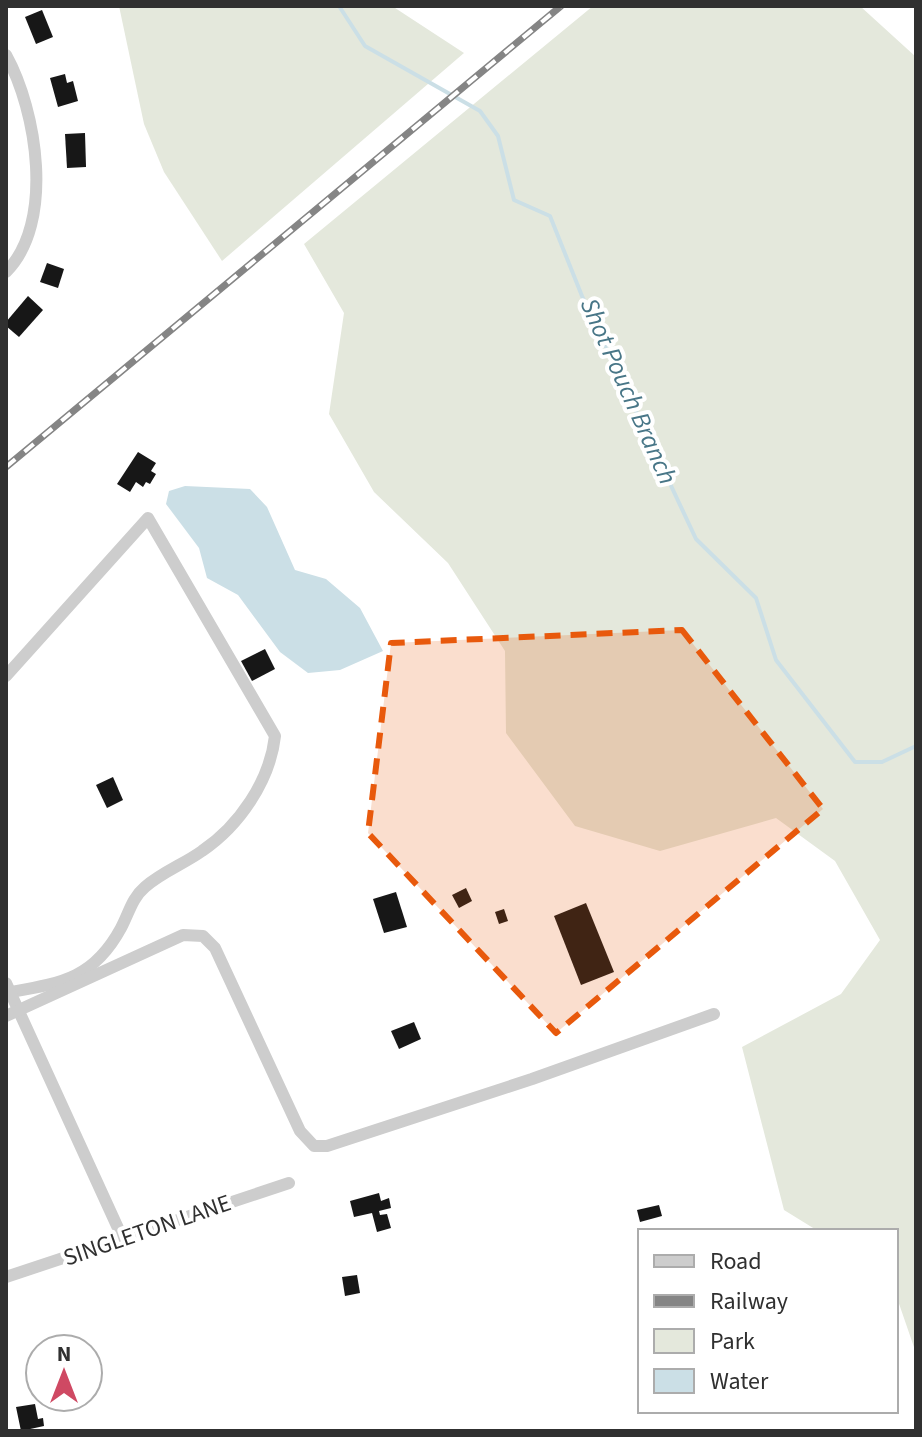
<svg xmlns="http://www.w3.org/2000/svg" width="922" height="1437" font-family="'Source Sans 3',sans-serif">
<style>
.green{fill:#e4e8dc}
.water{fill:#cbdfe6}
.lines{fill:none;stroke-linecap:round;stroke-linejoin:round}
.stream{stroke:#cbdfe6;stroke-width:4}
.building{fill:#171717}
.street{stroke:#cdcdcd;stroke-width:12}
.rail-casing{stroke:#858585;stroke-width:7}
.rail{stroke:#fff;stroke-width:4;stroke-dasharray:12;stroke-linecap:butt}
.marked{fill:#e8590c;fill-opacity:0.2;stroke:#e8590c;stroke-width:6;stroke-dasharray:16 10;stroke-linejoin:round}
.labels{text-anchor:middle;stroke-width:8;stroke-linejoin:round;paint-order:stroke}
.street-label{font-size:24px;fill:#303030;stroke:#fff}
.water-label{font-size:26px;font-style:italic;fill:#487687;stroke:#fff}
</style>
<rect width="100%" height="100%" fill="#fff"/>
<g class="green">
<path d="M 119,6 L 392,6 L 464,53 L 222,261 L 164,172 L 144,124 Z"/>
<path d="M 593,6 L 860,6 L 916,57 L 916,1353 L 896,1295 L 896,1231 L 818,1231 L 784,1210 L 742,1047 L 841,994 L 880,940 L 835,861 L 776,818 L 660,851 L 575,826 L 506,733 L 505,651 L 448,563 L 374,492 L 329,414 L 344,313 L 304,244 Z"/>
</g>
<path class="water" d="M 185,486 L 250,489 L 267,507 L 295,570 L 326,579 L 360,608 L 383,651 L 340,670 L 308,673 L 280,652 L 238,595 L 207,578 L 199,548 L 166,504 L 169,491 Z"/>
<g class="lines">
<path class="stream" d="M 339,6 L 365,46 L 480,111 L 498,136 L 514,200 L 550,216 L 582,296 L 696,539 L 756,598 L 776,660 L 855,762 L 882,762 L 916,746"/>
</g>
<g class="building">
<path d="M 42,10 L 53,37 L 36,44 L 25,17 Z"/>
<path d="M 65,74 L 67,83 L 73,81 L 78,101 L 58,107 L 50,78 Z"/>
<path d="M 85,133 L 86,167 L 67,168 L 65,134 Z"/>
<path d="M 47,263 L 64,269 L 58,288 L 40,282 Z"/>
<path d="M 28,296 L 43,310 L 19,337 L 6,326 L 6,322 Z"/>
<path d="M 138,452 L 156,463 L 151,471 L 156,474 L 150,484 L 146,482 L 143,487 L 136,482 L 130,492 L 117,484 Z"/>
<path d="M 265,649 L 275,669 L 252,681 L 241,661 Z"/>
<path d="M 113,777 L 123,800 L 107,808 L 96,785 Z"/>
<path d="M 466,888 L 472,901 L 459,908 L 452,895 Z"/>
<path d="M 396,892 L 407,927 L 384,933 L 373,899 Z"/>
<path d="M 586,903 L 614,972 L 581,985 L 554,916 Z"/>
<path d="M 504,909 L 508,921 L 499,924 L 495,912 Z"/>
<path d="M 414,1022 L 421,1039 L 399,1049 L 391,1031 Z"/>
<path d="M 379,1193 L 381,1201 L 389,1198 L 391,1208 L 379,1211 L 380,1215 L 387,1214 L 391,1228 L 377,1232 L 372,1213 L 354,1217 L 350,1201 Z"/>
<path d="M 659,1205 L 662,1216 L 640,1222 L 637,1210 Z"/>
<path d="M 357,1275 L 360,1293 L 345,1296 L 342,1277 Z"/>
<path d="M 35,1404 L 38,1419 L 43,1418 L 44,1426 L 21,1431 L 16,1407 Z"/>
</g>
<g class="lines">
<g class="street">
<path d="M 6,55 C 37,111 55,223 6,272"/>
<path d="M 6,676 L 148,518 L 275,736 C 270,781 239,826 202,851 C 184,864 162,872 145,887 C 132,898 129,913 121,928 C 94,978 62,983 11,992"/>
<path d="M 6,983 L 123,1239"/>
<path d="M 6,1016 L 183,935 L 203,936 L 215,948 L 300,1131 L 314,1146 L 327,1146 L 532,1079 L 714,1014"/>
<path d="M 6,1277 L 289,1183"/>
</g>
<defs>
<path id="rail" d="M 6,467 L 561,6"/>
</defs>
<use href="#rail" class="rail-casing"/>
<use href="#rail" class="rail"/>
</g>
<path class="marked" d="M 682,630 L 823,809 L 556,1033 L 368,833 L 391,643 Z"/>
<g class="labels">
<g class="street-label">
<text transform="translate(147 1230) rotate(-19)" y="8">SINGLETON LANE</text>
</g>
<g class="water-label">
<text transform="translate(629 391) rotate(66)" y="9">Shot Pouch Branch</text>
</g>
</g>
<rect width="922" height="1437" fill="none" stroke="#303030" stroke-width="16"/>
<rect x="638" y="1229" width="260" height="184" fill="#ffffff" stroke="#acacac" stroke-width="2"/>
<rect x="654" y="1255" width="40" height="12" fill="#cdcdcd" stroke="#acacac" stroke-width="2"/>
<text x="710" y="1269" font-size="24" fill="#303030">Road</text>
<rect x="654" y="1295" width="40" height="12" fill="#858585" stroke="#acacac" stroke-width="2"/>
<text x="710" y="1309" font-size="24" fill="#303030">Railway</text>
<rect x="654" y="1329" width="40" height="24" fill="#e4e8dc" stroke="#acacac" stroke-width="2"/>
<text x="710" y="1349" font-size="24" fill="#303030">Park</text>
<rect x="654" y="1369" width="40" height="24" fill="#cbdfe6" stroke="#acacac" stroke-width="2"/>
<text x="710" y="1389" font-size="24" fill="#303030">Water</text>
<g transform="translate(64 1373)"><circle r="38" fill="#ffffff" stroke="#acacac" stroke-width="2"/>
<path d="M0-6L14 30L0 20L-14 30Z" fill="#cf4963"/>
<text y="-12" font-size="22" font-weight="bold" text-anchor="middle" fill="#303030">N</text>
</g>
</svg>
